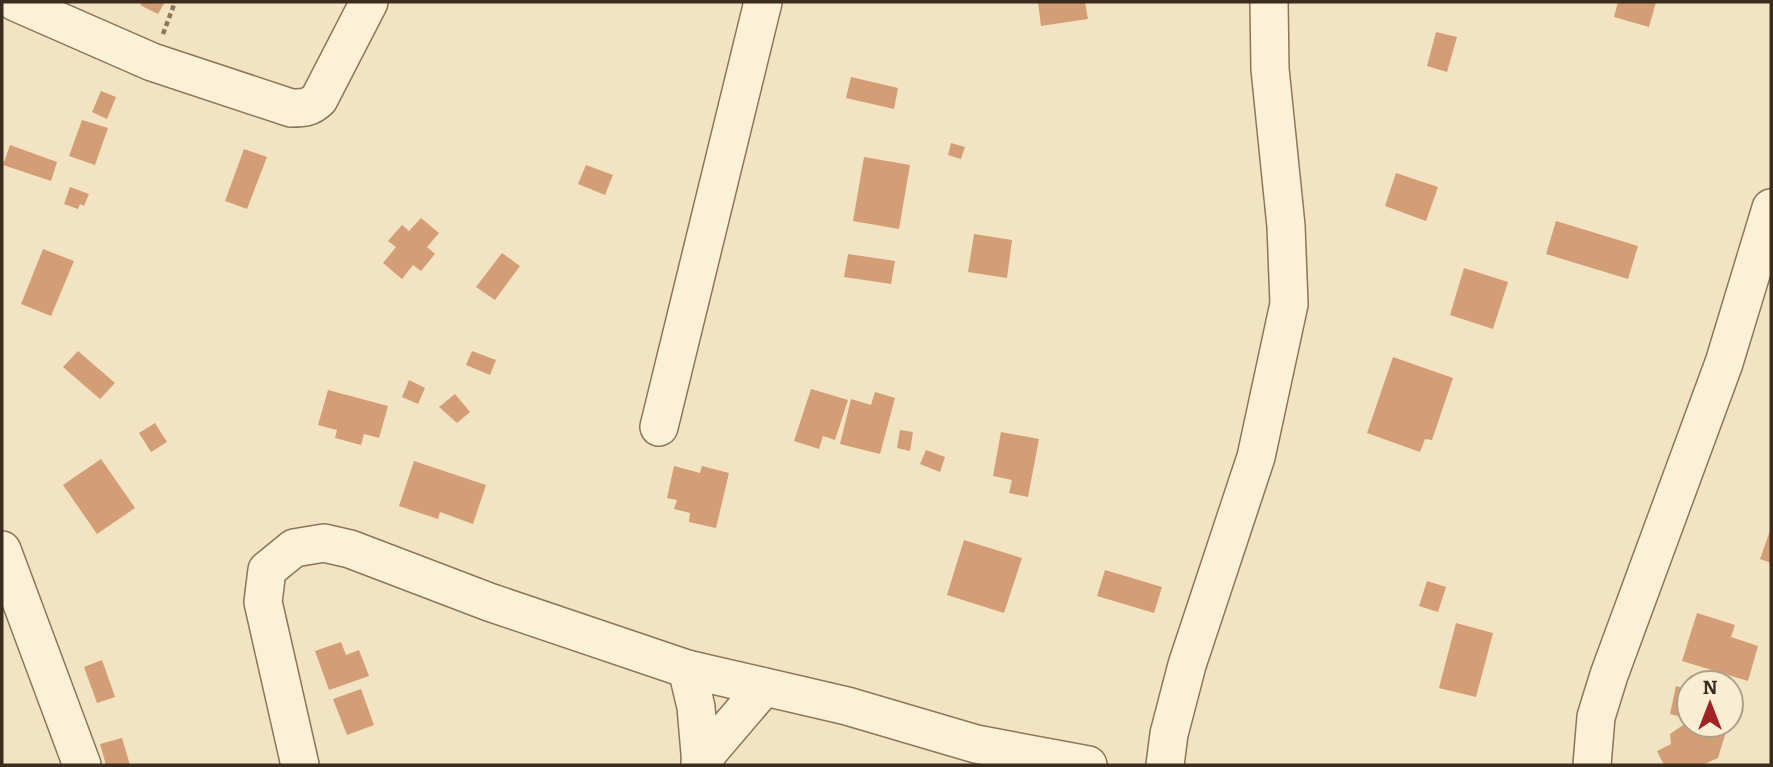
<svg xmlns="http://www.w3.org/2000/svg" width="1773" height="767" font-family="Bitter,serif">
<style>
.building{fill:#d39d75}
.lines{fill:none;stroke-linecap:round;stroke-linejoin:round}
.minor-casing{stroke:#8d7558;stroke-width:40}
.path{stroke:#8d7558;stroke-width:4.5;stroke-dasharray:5 3.5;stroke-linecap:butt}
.minor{stroke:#fbf1d7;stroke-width:37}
</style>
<rect width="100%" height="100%" fill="#f2e4c3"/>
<g class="building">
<path d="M 142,2 L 165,2 L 158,14 L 140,5 Z"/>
<path d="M 1038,2 L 1085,2 L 1088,19 L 1041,26 Z"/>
<path d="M 1618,2 L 1656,2 L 1649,27 L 1614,17 Z"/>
<path d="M 1436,32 L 1457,37 L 1447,72 L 1427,66 Z"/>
<path d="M 851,77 L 898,88 L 894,109 L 846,98 Z"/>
<path d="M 101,91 L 116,97 L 107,119 L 92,112 Z"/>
<path d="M 82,120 L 108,128 L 95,165 L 69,156 Z"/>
<path d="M 951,143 L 965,147 L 961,159 L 948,155 Z"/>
<path d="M 10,145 L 57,162 L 51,181 L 3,165 Z"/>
<path d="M 244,149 L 267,157 L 247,209 L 225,201 Z"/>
<path d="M 864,157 L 910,165 L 899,229 L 853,221 Z"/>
<path d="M 586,165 L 613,175 L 605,195 L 578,184 Z"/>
<path d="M 1396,173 L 1438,187 L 1426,221 L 1385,206 Z"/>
<path d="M 70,187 L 89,194 L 84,206 L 80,204 L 78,209 L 64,204 Z"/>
<path d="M 421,218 L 439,233 L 427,247 L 435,254 L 421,271 L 413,265 L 402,279 L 383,263 L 396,247 L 388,241 L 402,225 L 409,231 Z"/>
<path d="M 1556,221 L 1638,246 L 1628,279 L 1546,254 Z"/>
<path d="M 974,234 L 1012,240 L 1007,278 L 968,272 Z"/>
<path d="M 43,249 L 74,261 L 51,316 L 21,304 Z"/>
<path d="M 502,253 L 520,266 L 495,300 L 476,287 Z"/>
<path d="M 848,254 L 895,261 L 891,284 L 844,277 Z"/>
<path d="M 1464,268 L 1508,282 L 1493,329 L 1450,315 Z"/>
<path d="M 78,351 L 115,383 L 100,399 L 63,367 Z"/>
<path d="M 472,351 L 496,360 L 490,375 L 466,365 Z"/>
<path d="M 1393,357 L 1453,378 L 1432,440 L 1425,439 L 1420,452 L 1367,433 Z"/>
<path d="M 409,380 L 425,388 L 418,404 L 402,397 Z"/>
<path d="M 811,389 L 848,400 L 835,440 L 823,436 L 819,449 L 794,441 Z"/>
<path d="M 328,390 L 388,406 L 379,438 L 364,434 L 361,445 L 335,438 L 337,430 L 318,425 Z"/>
<path d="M 875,392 L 895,398 L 880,454 L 840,444 L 851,399 L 871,405 Z"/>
<path d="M 455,394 L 470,412 L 457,423 L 439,407 Z"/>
<path d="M 155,423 L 167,442 L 151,452 L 139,433 Z"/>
<path d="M 900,430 L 913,432 L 910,451 L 897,448 Z"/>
<path d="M 1001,432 L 1039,439 L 1028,497 L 1009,493 L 1012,480 L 993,476 Z"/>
<path d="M 926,450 L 945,457 L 940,472 L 920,464 Z"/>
<path d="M 101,459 L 135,508 L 97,534 L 63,485 Z"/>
<path d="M 414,461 L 486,485 L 473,524 L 440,512 L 438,519 L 399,506 Z"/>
<path d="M 674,466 L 700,473 L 702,466 L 729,473 L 716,528 L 689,522 L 690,513 L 674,509 L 677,500 L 667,498 Z"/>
<path d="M 1771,528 L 1771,563 L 1760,559 Z"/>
<path d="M 964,540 L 1022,558 L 1004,613 L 947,595 Z"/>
<path d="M 1105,570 L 1162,587 L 1154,613 L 1097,596 Z"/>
<path d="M 1427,581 L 1446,587 L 1438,612 L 1419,606 Z"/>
<path d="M 1697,613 L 1735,625 L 1731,637 L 1758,646 L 1748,681 L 1682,661 Z"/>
<path d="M 1456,623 L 1493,633 L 1476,697 L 1439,688 Z"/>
<path d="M 341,642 L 346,655 L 359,650 L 369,676 L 329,690 L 315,651 Z"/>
<path d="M 102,660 L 115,697 L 97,703 L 84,667 Z"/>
<path d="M 1676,686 L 1689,690 L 1689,719 L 1670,714 Z"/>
<path d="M 361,689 L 374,725 L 347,735 L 333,699 Z"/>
<path d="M 1689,721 L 1689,725 L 1728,725 L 1718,758 L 1702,765 L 1664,765 L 1657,751 L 1671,744 L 1670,734 Z"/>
<path d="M 122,738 L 130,765 L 106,765 L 100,744 Z"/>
</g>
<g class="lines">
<defs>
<g id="minor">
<path d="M 15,2 L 152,62 L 291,108 C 303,108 310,108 319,99 L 369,2"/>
<path d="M 659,427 L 763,2"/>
<path d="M 2,550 L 82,765"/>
<path d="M 687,669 L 696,707 L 701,765"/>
<path d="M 700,762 L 764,687"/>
<path d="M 300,765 L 263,602 L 267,570 L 294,548 L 324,543 L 350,549 L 489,602 L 687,669 L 847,706 L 976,744 L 1088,765"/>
<path d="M 1165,765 L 1169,734 L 1187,665 L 1256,457 L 1289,304 L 1286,226 L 1270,69 L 1269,2"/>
<path d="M 1592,765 L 1596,717 L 1609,675 L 1724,363 L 1771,208"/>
</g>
</defs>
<use href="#minor" class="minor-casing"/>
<path class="path" d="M 163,34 L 175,2"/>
<use href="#minor" class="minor"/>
</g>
<rect width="1773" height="767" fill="none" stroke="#3c2c1d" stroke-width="7"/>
<g transform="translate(1710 704)"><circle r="33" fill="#f8eed3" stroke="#ada08a" stroke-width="2"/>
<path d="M0-5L12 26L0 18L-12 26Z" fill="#a12323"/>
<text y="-10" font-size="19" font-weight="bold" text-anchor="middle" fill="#3c2c1d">N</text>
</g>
</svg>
